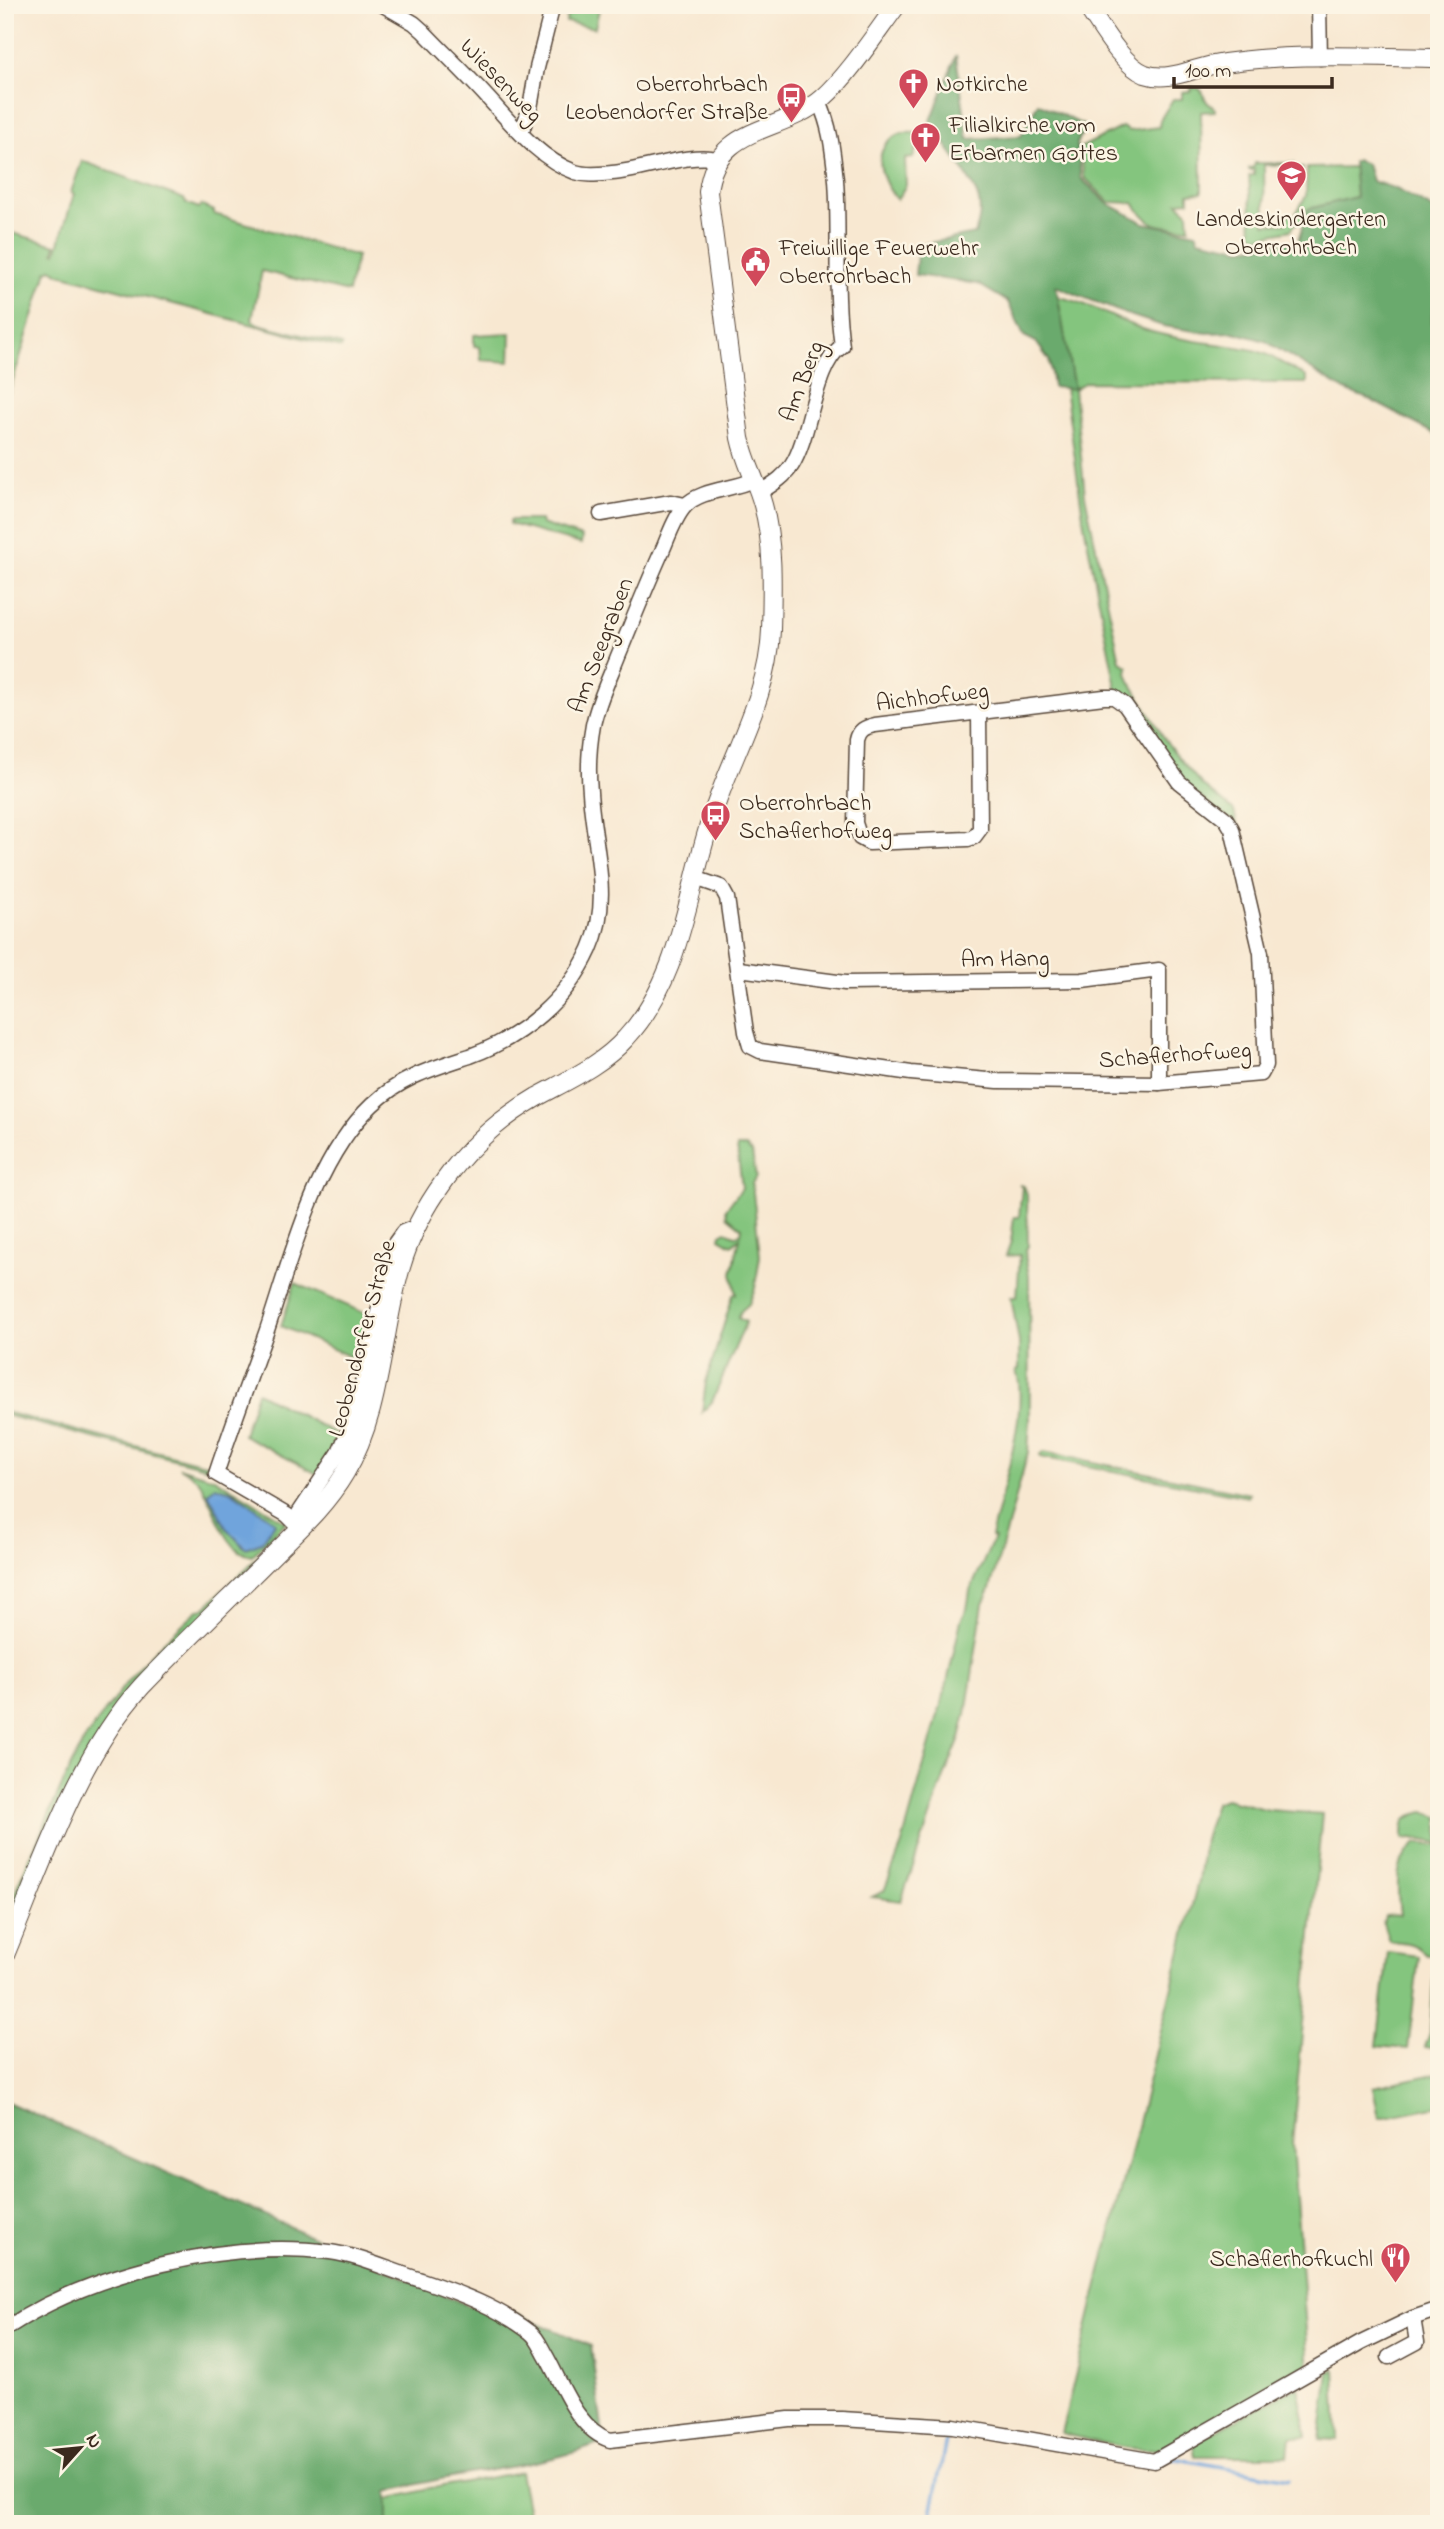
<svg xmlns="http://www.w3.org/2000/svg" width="1444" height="2529" font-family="'Indie Flower',sans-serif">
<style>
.green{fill:#84c57e;stroke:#60784e;stroke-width:2;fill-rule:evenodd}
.forest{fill:#6baa6d;stroke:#536a46;stroke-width:2}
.water{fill:#70a4dc;stroke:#56677d;stroke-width:2}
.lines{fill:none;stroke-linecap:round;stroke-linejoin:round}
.stream{stroke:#70a4dc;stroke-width:3.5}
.minor-casing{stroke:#574639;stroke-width:17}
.major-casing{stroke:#574639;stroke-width:20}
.minor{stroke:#fff;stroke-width:14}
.major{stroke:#fff;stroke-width:18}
.labels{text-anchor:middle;stroke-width:5;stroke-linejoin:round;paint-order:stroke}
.street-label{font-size:24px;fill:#3b2a1e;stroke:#fcf5e5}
.poi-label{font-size:24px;fill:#3b2a1e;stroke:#fcf5e5;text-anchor:start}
</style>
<rect width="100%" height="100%" fill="#fcf5e5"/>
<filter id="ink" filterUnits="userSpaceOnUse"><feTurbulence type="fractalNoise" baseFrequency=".0143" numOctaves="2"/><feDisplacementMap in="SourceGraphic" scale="14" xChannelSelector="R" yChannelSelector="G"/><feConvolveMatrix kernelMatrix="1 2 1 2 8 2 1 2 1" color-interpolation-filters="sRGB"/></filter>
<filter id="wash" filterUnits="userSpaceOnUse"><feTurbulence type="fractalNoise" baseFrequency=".00686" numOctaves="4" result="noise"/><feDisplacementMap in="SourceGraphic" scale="28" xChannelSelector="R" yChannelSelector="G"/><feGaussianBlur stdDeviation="1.57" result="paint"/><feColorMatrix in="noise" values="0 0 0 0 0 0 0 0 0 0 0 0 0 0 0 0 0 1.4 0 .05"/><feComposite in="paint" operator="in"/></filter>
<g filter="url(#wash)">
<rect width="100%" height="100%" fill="#f8e8d1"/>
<g class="green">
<path d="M 569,5 L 600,5 L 595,28 L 566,22 Z"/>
<path d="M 1191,87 L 1200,89 L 1207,102 L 1215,109 L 1215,111 L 1201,112 L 1202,192 L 1189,193 L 1189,201 L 1178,202 L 1188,213 L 1189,228 C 1159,226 1151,229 1134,203 L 1109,202 L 1084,177 L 1080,148 L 1122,127 L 1129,131 L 1159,127 L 1160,120 L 1173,99 L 1182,99 L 1182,92 L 1192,91 Z"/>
<path d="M 902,133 C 916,132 926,132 933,145 L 928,148 L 919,147 L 915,152 L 913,158 L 905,159 L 906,185 L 897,200 C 879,178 869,146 902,133 Z"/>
<path d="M 82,161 L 184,199 L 186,203 L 199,208 L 201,205 L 214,211 L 214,214 L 357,256 L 348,292 L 262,271 L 252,320 L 258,324 L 342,345 L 341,348 L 60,274 L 51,269 L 47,271 L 9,393 L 5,395 L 5,231 L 56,245 L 54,252 L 56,253 L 74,194 L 71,192 Z"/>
<path d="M 1255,163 L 1294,163 L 1294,168 L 1303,168 L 1299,179 L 1294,181 L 1294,173 L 1286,174 L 1285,165 L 1264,165 L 1265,224 L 1286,223 L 1287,215 L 1295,215 L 1306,196 L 1307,168 L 1354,167 L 1356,197 L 1308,209 L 1301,222 L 1295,224 L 1291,230 L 1258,237 L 1252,233 L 1249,176 L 1254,175 L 1254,170 L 1249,170 L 1249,168 L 1254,167 Z"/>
<path d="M 1057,297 C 1087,301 1114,320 1143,329 C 1179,341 1217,343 1254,350 L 1266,354 L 1307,377 L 1307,383 L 1086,382 L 1074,389 L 1085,495 L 1120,661 L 1128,667 L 1127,673 L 1130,681 L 1166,741 L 1182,762 L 1203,786 L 1234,811 L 1256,909 L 1235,827 L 1187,786 L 1116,687 L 1084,524 L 1065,388 L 1073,388 Z"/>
<path d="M 511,333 L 510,362 L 481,360 L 480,347 L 474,346 L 474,335 Z"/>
<path d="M 510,520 L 540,520 L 541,524 L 582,537 L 581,544 L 510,524 Z"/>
<path d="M 737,1147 L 746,1147 L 752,1153 L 756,1177 L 752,1183 L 760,1256 L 755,1288 L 749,1304 L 741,1311 L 738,1318 L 746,1322 L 712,1402 L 702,1412 L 706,1382 L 733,1295 L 736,1294 L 732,1273 L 740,1238 L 732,1245 L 720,1238 L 721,1234 L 726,1231 L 735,1235 L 741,1234 L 742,1228 L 727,1216 L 726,1209 L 742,1188 Z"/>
<path d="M 1019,1185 L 1024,1186 L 1027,1194 L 1028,1246 C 1022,1253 1028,1267 1029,1276 L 1030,1418 L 1028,1452 L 1006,1534 L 989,1592 L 983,1604 L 966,1714 L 960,1738 L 944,1777 L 901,1901 L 872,1897 L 884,1891 L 901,1847 L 946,1687 L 961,1620 L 967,1609 L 970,1591 L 994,1538 L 991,1537 C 1000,1497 1030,1407 1016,1371 L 1019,1369 L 1019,1342 L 1011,1297 L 1017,1297 L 1020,1255 L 1006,1256 L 1011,1241 L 1014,1217 L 1019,1217 L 1022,1187 Z"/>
<path d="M 295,1283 L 369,1315 L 362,1362 L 281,1326 Z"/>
<path d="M 257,1392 L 340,1436 L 319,1475 L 243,1435 Z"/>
<path d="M 5,1412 L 201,1463 L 207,1464 L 215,1461 L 211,1466 L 204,1467 L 5,1415 Z"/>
<path d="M 1044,1452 L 1250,1494 L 1248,1497 L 1243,1496 L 1040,1457 L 1040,1454 Z"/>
<path d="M 179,1467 L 214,1478 L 286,1522 L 252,1556 C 224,1553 214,1502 200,1483 C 195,1475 185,1471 179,1467 ZM 231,1491 L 275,1523 L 261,1542 L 245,1548 L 227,1529 L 208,1493 Z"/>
<path d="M 288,1529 L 117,1708 L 5,1941 L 5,1919 L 18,1884 L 71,1765 L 87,1736 L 127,1682 L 156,1649 L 199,1609 L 203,1609 Z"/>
<path d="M 1225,1799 L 1269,1810 L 1322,1814 L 1292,2144 L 1309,2370 L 1163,2448 C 1133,2453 1090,2440 1061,2433 L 1198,1881 L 1204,1840 L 1215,1803 Z"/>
<path d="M 1424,1812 L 1439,1817 L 1439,1843 L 1412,1838 L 1403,1839 C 1403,1818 1404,1817 1424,1812 Z"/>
<path d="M 1417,1843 L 1439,1846 L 1439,2049 L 1425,2047 L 1430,2033 L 1435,1954 L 1427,1955 C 1414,1942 1408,1943 1389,1941 L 1383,1923 L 1385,1916 L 1400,1915 C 1397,1887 1393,1861 1417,1843 Z"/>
<path d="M 1388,1952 L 1419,1956 L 1408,2049 L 1377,2046 Z"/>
<path d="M 1439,2073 L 1439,2106 L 1379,2118 L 1373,2087 Z"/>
<path d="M 1335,2369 L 1338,2440 L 1320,2439 L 1329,2372 Z"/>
<path d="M 1298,2386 L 1307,2436 L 1290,2437 L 1288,2456 L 1195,2456 L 1193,2443 Z"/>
<path d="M 520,2472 L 530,2524 L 388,2524 L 388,2499 L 438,2487 Z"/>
</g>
<g class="forest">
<path d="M 956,55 L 968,139 L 1021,136 L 1038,103 L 1085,126 L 1077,144 L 1081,178 L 1107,203 L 1144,223 L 1197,233 L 1198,239 L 1241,248 L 1298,241 L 1308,209 L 1356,197 L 1353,162 L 1356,160 L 1367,164 L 1372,181 L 1396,189 L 1439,212 L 1439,296 C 1425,315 1436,339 1439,359 C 1442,384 1439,411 1439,436 L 1371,400 L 1345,390 L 1265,341 L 1234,332 L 1207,333 L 1163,326 L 1123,313 L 1056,286 L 1074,389 L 1053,387 L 1049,360 L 1036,342 L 1024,336 L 1008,302 L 978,284 L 915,275 L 918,245 L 975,234 C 979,222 981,213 979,201 C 975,184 942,137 929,126 Z"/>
<path d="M 5,2101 L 469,2306 L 490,2302 L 591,2346 L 604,2442 C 535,2470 459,2470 388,2492 L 388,2524 L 5,2524 Z"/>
</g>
<path class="water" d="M 215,1486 L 231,1491 L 273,1520 L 275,1523 L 262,1542 L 245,1548 L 227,1529 L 208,1493 Z"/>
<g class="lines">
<g class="stream">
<path d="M 1173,2458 L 1289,2479"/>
<path d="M 929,2524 L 947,2435"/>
</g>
</g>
</g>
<g filter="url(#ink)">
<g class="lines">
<defs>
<g id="minor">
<path d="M 383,5 L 414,23 L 423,31 C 444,53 466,74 486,96 C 512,124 539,159 575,172 C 587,176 600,174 612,173 C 643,171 689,152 717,159"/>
<path d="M 1319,5 L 1320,58"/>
<path d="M 521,133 L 530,108 L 537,68 L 553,5"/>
<path d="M 759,493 C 771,485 784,478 792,465 C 811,435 814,365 842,346 C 834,292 840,235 836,180 C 833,153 831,127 819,102"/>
<path d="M 601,514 L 671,502 L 685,505"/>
<path d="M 695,878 L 721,887 L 727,898 L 746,1032 L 750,1046 L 760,1051 L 911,1073 L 998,1081 L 1159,1083 L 1261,1074 L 1266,1065 L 1261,953 L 1232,829 L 1226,819 L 1179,782 L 1125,705 L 1114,697 L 1104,697 L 875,725 C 865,727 859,730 857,740 L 855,823 L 860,838 L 869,843 L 968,839 L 974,837 L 980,829 L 979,713"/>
<path d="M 739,969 L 845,983 L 1082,980 L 1159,970 L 1159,1083"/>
<path d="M 300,1528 L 287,1515 L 216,1474 C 232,1426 250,1378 267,1330 C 292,1256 314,1160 372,1105 C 401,1077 434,1068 470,1056 C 522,1037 567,1000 590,949 C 613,898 593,845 590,792 C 588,771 589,747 593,725 C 598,701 609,679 618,656 C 633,620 647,584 663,549 C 669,535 675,517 685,506 C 701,489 733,490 753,480"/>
<path d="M 300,1528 L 299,1513 L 339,1453 L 354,1418 L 393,1246 L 403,1232 L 418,1226"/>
<path d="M 1413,2318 L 1439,2309"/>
<path d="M 5,2329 C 91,2272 228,2239 330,2252 C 360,2256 391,2271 421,2280 C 460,2293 497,2307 530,2332 C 537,2337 541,2347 545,2354 C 562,2383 576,2429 610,2440 L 789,2419 L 842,2419 L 953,2426 L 1154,2461 L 1361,2343 L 1413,2318 L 1417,2342 L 1389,2357"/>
</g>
<g id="major">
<path d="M 1086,5 C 1100,25 1122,65 1145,74 C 1168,82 1191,69 1213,65 C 1286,52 1365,57 1439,58"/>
<path d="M 5,1955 C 42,1867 77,1757 142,1686 C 183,1643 226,1602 268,1560 C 296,1532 325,1507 345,1473 C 382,1411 381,1335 401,1267 C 410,1236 426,1206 445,1180 C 469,1146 501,1118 537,1097 C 568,1080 602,1065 626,1038 C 682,978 687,890 712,816 C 732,754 769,696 771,630 C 772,589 774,545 763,505 C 757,482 745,462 740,438 L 708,192 C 715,124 782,134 823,98 C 848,76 876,33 897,5"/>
</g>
</defs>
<use href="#minor" class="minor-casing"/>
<use href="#major" class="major-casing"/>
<use href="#minor" class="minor"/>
<use href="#major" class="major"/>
</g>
</g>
<defs>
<symbol id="church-pin" viewBox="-11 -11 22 30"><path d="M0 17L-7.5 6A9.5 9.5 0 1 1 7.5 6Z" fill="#d1495b" stroke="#fcf5e5"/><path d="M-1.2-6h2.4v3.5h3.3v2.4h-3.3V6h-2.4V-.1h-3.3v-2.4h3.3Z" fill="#fff"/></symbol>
<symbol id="bus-pin" viewBox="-11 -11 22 30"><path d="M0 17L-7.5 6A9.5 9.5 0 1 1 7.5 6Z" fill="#d1495b" stroke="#fcf5e5"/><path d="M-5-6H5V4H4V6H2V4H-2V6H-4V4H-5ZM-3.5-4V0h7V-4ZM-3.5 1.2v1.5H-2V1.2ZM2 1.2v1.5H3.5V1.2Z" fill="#fff"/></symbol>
<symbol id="school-pin" viewBox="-11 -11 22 30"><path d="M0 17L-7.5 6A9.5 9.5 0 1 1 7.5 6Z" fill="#d1495b" stroke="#fcf5e5"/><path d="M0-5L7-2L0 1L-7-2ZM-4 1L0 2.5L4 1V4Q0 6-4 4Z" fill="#fff"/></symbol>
<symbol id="civic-pin" viewBox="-11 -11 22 30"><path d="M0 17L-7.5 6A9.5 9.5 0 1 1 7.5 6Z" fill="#d1495b" stroke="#fcf5e5"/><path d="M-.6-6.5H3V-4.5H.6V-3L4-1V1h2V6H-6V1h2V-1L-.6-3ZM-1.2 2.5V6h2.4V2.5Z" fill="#fff"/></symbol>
<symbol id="restaurant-pin" viewBox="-11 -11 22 30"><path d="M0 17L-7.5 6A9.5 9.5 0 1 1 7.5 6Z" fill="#d1495b" stroke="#fcf5e5"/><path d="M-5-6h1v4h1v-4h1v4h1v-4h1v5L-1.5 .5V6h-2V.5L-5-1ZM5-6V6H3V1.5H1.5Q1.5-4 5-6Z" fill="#fff"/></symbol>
</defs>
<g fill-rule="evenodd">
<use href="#church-pin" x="896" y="66" width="35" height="47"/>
<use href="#bus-pin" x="774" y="80" width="35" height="47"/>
<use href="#church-pin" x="908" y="120" width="35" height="47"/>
<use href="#school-pin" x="1274" y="158" width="35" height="47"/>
<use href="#civic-pin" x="738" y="244" width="35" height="47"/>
<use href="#bus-pin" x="698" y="798" width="35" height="47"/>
<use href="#restaurant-pin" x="1378" y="2240" width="35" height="47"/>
</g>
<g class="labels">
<g class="street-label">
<text transform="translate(502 80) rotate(46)" y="8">Wiesenweg</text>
<text transform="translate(801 381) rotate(-69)" y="8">Am Berg</text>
<text transform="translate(600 645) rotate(-69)" y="8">Am Seegraben</text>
<text transform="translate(932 696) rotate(-7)" y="8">Aichhofweg</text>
<text transform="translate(1005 958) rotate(-1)" y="8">Am Hang</text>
<text transform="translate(1175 1054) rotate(-4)" y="8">Schaflerhofweg</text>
<text transform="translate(361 1338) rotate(-75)" y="8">Leobendorfer Straße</text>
</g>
<g class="poi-label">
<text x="768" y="91" text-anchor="end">Oberrohrbach<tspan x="768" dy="28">Leobendorfer Straße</tspan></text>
<text x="936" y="91">Notkirche</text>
<text x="949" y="132">Filialkirche vom<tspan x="949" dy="28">Erbarmen Gottes</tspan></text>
<text x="1291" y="226" text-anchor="middle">Landeskindergarten<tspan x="1291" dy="28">Oberrohrbach</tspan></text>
<text x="779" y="255">Freiwillige Feuerwehr<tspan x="779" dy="28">Oberrohrbach</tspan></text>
<text x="739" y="810">Oberrohrbach<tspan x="739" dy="28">Schaflerhofweg</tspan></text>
<text x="1373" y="2266" text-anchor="end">Schaflerhofkuchl</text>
</g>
</g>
<rect width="1444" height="2529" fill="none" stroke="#fcf5e5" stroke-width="28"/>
<g transform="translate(80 2448) rotate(63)" stroke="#fcf5e5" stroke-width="5" paint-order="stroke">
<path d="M0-5L12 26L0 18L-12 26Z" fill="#3b2a1e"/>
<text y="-10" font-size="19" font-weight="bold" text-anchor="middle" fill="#3b2a1e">N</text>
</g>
<path d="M1174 77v10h158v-10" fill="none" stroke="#3b2a1e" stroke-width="3.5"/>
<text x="1185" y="77" font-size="21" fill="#3b2a1e" stroke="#fcf5e5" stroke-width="5" paint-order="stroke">100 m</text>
</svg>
